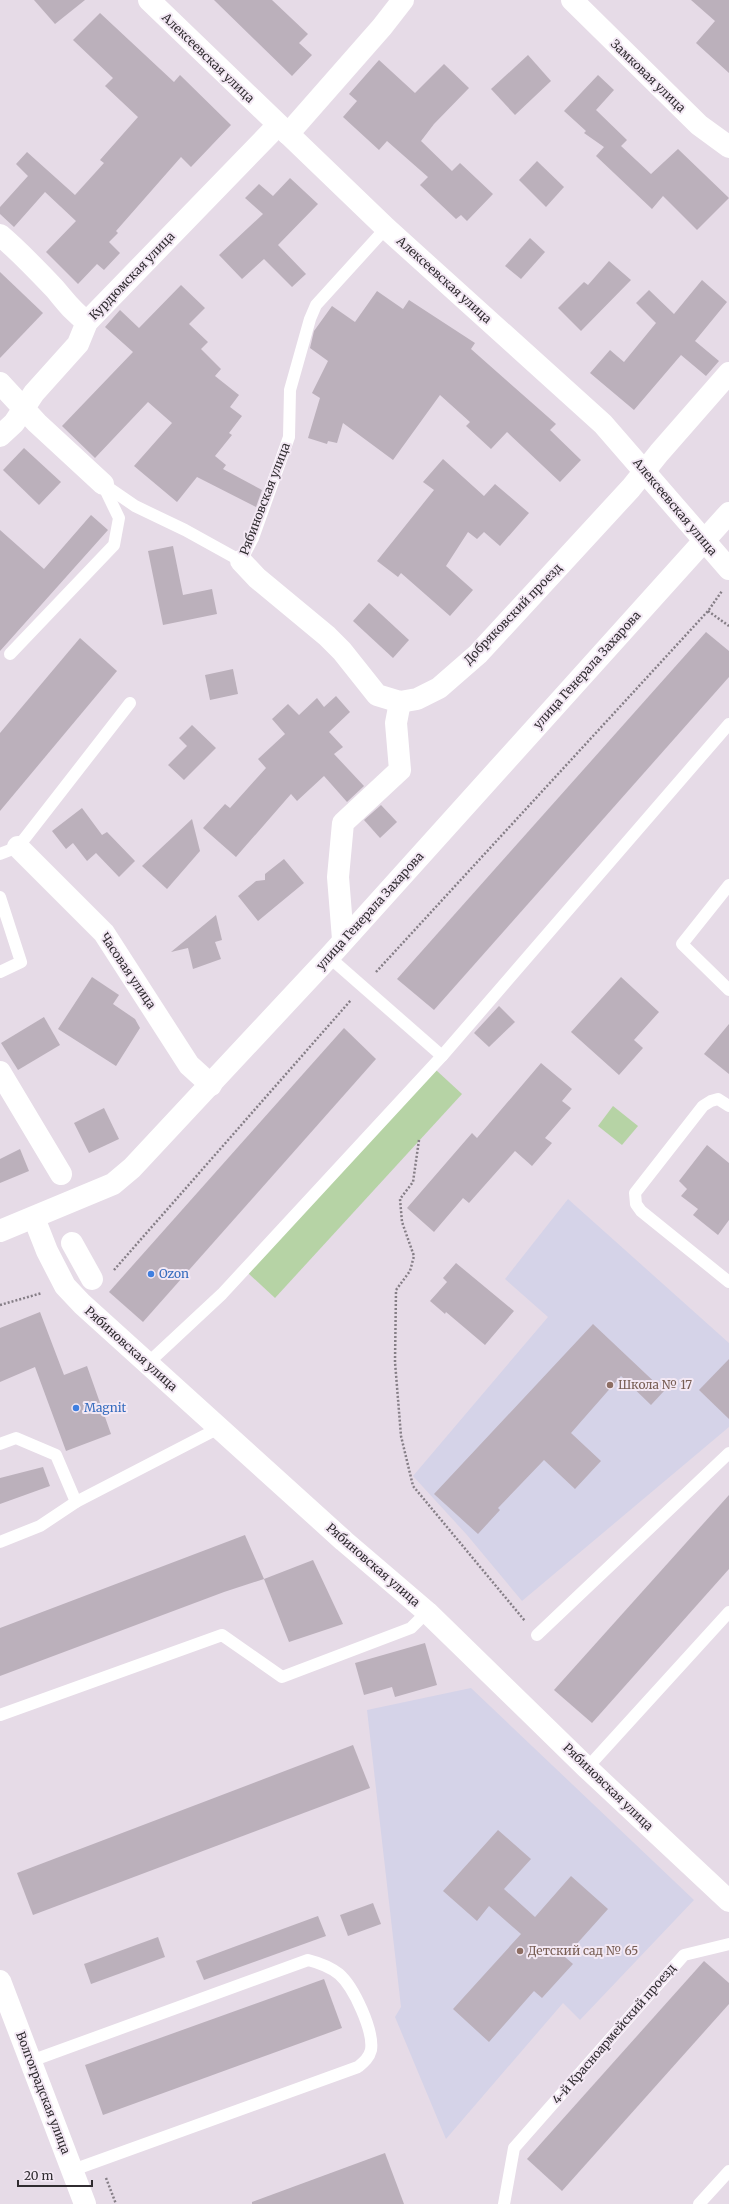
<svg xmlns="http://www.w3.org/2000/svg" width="729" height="2204" font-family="Merriweather,serif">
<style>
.education{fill:#d5d3e8}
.green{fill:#b6d3a5}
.building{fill:#bbb0bb}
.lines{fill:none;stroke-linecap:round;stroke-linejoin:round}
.path{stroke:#857e86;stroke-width:2.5;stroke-dasharray:2 2;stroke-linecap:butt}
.lane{stroke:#fff;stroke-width:12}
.street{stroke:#fff;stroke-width:22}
.secondary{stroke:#fff;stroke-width:22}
.shop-dot{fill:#3f7fe0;stroke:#f3e8f4;stroke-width:1.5}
.education-dot{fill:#8d6e63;stroke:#f3e8f4;stroke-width:1.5}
.labels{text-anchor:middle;stroke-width:4;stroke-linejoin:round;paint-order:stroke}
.street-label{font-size:12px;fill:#302c30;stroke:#f3e8f4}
.shop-label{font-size:12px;fill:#366cbe;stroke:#f3e8f4;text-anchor:start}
.education-label{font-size:12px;fill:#785e54;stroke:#f3e8f4;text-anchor:start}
</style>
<rect width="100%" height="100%" fill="#e6dbe7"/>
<g class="education">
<path d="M 568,1199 L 729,1343 L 729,1427 L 522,1601 L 467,1535 L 413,1476 L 548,1317 L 505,1279 Z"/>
<path d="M 471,1688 L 694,1900 L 580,2020 L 563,2003 L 446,2139 L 395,2017 L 401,2007 L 367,1710 Z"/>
</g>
<g class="green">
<path d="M 436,1070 L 462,1094 L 275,1298 L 248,1273 Z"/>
<path d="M 613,1106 L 638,1126 L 622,1145 L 598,1126 Z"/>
</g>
<g class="building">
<path d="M 34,0 L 85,0 L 55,24 Z"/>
<path d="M 214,0 L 272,0 L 308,34 L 299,43 L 312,55 L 292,76 Z"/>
<path d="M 691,0 L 729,0 L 729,73 L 696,43 L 715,21 Z"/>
<path d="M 100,13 L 174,82 L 180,75 L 231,125 L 191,167 L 181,157 L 116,231 L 118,233 L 109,242 L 120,253 L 104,270 L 97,264 L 78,284 L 46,252 L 76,221 L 45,192 L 14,227 L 0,214 L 0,207 L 28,176 L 16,164 L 27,152 L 75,195 L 104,163 L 100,160 L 138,117 L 105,86 L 113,78 L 73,40 Z"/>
<path d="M 528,55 L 551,81 L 515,115 L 491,89 Z"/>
<path d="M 379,60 L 415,93 L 444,64 L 469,88 L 434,124 L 421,141 L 452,171 L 460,163 L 493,194 L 467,221 L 461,215 L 456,219 L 420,185 L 428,177 L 387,141 L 379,150 L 343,117 L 357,101 L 349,94 Z"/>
<path d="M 598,75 L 614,90 L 596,110 L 627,140 L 621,146 L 651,174 L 678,149 L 729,198 L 697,230 L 663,196 L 652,209 L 596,156 L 604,147 L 584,133 L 586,131 L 564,111 Z"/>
<path d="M 537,161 L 564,187 L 546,207 L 519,180 Z"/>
<path d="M 290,178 L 318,204 L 278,245 L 306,274 L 292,287 L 264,259 L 242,279 L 219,255 L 263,214 L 245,198 L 259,184 L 273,196 Z"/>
<path d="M 530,238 L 545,252 L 521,279 L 505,266 Z"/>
<path d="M 609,261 L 631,280 L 581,331 L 558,308 L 584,282 L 588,285 Z"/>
<path d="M 0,272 L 43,313 L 0,358 Z"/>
<path d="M 702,280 L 727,302 L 695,341 L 719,361 L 706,376 L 681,355 L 634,410 L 590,373 L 610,350 L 624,362 L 656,323 L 636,303 L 649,290 L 674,314 Z"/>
<path d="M 181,285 L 205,308 L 189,324 L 208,342 L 201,349 L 221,369 L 215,376 L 239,395 L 230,407 L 242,416 L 229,433 L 232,435 L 215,456 L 226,465 L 223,469 L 262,490 L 256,507 L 197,477 L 177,502 L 134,466 L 172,423 L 148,402 L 95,458 L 62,426 L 133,352 L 105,327 L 120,310 L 139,328 Z"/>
<path d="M 377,291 L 403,309 L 409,300 L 475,343 L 471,349 L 556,424 L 550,430 L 581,460 L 560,482 L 507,432 L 491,449 L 466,426 L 470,422 L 440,395 L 393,460 L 343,423 L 337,443 L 328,441 L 327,444 L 308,438 L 320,398 L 312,393 L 328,361 L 310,348 L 314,331 L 332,306 L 355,322 Z"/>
<path d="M 24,448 L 61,482 L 39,505 L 3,470 Z"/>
<path d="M 443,459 L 484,496 L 495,484 L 529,513 L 500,546 L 484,532 L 477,539 L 468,532 L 446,566 L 473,590 L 450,616 L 401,573 L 398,577 L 377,561 L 434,490 L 423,482 Z"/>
<path d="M 91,515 L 108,530 L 0,651 L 0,530 L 44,569 Z"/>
<path d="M 173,546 L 183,595 L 212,589 L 217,614 L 163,625 L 148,551 Z"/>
<path d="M 369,603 L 409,640 L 393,658 L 353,621 Z"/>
<path d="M 706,632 L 729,651 L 729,677 L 434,1010 L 397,979 Z"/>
<path d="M 80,638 L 117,671 L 0,811 L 0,733 Z"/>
<path d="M 233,669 L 238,694 L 210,700 L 205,675 Z"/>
<path d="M 336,696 L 350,712 L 329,732 L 343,747 L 334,754 L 364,786 L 347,802 L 324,776 L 297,801 L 291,794 L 236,857 L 203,828 L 225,804 L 230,808 L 266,768 L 258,759 L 285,734 L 272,719 L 288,704 L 299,715 L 317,698 L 324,707 Z"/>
<path d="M 192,725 L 216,748 L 184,780 L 168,765 L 187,746 L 179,738 Z"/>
<path d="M 381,805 L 397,822 L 380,838 L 364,820 Z"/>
<path d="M 82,808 L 102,835 L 107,832 L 135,861 L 119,877 L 96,853 L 87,861 L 73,843 L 66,849 L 52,831 Z"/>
<path d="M 192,819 L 200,851 L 167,889 L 142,866 Z"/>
<path d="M 284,859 L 304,883 L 258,921 L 238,896 L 256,881 L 265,880 L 265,874 Z"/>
<path d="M 216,915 L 222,940 L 215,942 L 221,959 L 193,969 L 188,948 L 171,952 Z"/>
<path d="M 92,977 L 119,995 L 113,1004 L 135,1019 L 140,1028 L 116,1066 L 58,1029 Z"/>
<path d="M 621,977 L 659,1012 L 634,1040 L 643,1048 L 619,1075 L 571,1032 Z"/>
<path d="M 499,1006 L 515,1022 L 489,1047 L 474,1033 Z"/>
<path d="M 44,1017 L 60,1045 L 18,1070 L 1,1043 Z"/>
<path d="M 729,1024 L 729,1074 L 704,1054 Z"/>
<path d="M 344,1028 L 376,1059 L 143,1322 L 109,1292 Z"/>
<path d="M 541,1063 L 572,1089 L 562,1101 L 571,1108 L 545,1138 L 552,1143 L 532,1166 L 515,1151 L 469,1203 L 463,1198 L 434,1232 L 407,1208 L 472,1133 L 477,1138 Z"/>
<path d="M 104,1108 L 119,1139 L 89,1153 L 74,1123 Z"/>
<path d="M 707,1145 L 729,1163 L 729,1220 L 718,1235 L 693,1215 L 698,1209 L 681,1196 L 687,1189 L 679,1181 Z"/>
<path d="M 20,1149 L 29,1171 L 0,1183 L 0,1159 Z"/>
<path d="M 456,1263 L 514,1311 L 485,1345 L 446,1312 L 445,1314 L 430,1301 L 447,1282 L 443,1278 Z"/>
<path d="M 40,1312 L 64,1375 L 87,1366 L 111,1434 L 66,1451 L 35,1367 L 0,1382 L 0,1328 Z"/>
<path d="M 593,1324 L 664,1391 L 651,1405 L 621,1376 L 571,1433 L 601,1461 L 575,1489 L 544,1460 L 498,1508 L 500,1510 L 478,1534 L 434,1494 Z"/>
<path d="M 729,1359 L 729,1419 L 699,1390 Z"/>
<path d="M 43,1467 L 50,1486 L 0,1504 L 0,1478 Z"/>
<path d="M 729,1495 L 729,1569 L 592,1723 L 554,1690 Z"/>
<path d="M 245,1535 L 264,1579 L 224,1592 L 0,1676 L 0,1628 Z"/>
<path d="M 313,1560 L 343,1624 L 289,1642 L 264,1579 Z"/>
<path d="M 425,1643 L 437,1685 L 395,1697 L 392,1687 L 364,1695 L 355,1663 Z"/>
<path d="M 353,1745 L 370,1788 L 33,1915 L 17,1873 Z"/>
<path d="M 498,1830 L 531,1859 L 504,1889 L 535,1917 L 571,1876 L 608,1909 L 565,1957 L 573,1964 L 542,1998 L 534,1991 L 489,2042 L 453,2009 L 521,1934 L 489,1906 L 477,1921 L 443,1891 Z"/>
<path d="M 373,1903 L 381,1924 L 348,1936 L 340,1915 Z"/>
<path d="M 318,1916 L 326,1936 L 204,1980 L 196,1961 Z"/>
<path d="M 158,1937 L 165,1957 L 91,1984 L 84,1964 Z"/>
<path d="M 704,1961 L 729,1983 L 729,2004 L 562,2191 L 527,2159 Z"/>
<path d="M 324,1979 L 342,2028 L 103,2115 L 85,2065 Z"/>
<path d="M 385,2153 L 404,2204 L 252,2204 L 252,2202 Z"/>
</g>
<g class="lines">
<g class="path">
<path d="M 708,611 L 729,626"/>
<path d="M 376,972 L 708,611 L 722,591"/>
<path d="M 419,1140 L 413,1182 L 400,1199 L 402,1222 L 414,1256 L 410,1271 L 396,1290 L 395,1362 L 401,1436 L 413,1486 L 525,1621"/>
<path d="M 114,1270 L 351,1000"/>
<path d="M 0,1305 L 42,1293"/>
<path d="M 106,2178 L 116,2204"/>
</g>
<g class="lane">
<path d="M 103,484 L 135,506 L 185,530 L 241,561 L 253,538 L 289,437 L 290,390 L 310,319 L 316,305 L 386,228"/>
<path d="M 10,654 L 114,545 L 119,518 L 103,485"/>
<path d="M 0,854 L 18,847 L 130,703"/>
<path d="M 729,885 L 682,944 L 729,990"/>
<path d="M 0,897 L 21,962 L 0,972"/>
<path d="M 329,957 L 442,1056"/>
<path d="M 729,1106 L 718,1099 L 711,1101 L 703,1106 L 635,1193 L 636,1204 L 641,1211 L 729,1282"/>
<path d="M 148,1363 L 222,1294 L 442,1056 L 729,724"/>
<path d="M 0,1444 L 16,1438 L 56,1455 L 76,1502 L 40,1526 L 0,1542"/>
<path d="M 76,1502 L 219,1428"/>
<path d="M 537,1635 L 729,1453"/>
<path d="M 0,1715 L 222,1635 L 282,1677 L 411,1628 L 427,1612"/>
<path d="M 587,1768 L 729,1612"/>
<path d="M 31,2061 L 308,1960 C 320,1963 330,1967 339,1974 C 354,1987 374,2031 371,2050 C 369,2058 364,2062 358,2067 L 73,2170"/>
<path d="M 504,2204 L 514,2148 L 684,1955 L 729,1944"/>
<path d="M 699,2204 L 729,2171"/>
</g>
<g class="street">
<path d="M 572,0 L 699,125 L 729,147"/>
<path d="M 288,134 L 382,27 L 403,0"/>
<path d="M 0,235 C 20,252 37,270 55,289 C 66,302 73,312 87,322"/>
<path d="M 0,383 L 37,423 L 103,484"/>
<path d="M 0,436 L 14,423 L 34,393 L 78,344 L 87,322 L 278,125"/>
<path d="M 241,561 L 257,578 L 327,636 L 342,651 L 377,695 L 400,702 L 417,699 L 439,688 L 478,654 L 631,488 L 659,453 L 729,373"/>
<path d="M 18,847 L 104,933 L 189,1065 L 211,1085"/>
<path d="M 343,939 L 338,877 L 343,823 L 400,770 L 396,723 L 400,702"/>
<path d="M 0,1072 L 61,1174"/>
<path d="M 34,1218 L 47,1251 L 65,1286 L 82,1304 L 344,1541 L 427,1612 L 587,1768 L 729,1901"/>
<path d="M 0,1231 L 113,1184 L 132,1168 L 329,957 L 729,513"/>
<path d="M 72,1243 L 92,1279"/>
<path d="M 0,1981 L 85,2204"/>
</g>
<path class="secondary" d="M 149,0 L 386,228 L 603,424 L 729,569"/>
</g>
<g class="shop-dot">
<circle cx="151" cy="1274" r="4"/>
<circle cx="76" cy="1408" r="4"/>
</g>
<g class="education-dot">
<circle cx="610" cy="1385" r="4"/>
<circle cx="520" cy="1951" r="4"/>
</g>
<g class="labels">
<g class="street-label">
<text transform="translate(208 58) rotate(44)" y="4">Алексеевская улица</text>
<text transform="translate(648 76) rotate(44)" y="4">Замковая улица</text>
<text transform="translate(132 276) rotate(-46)" y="4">Курдюмская улица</text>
<text transform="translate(444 280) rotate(42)" y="4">Алексеевская улица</text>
<text transform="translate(265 499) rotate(-69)" y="4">Рябиновская улица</text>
<text transform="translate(675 507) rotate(50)" y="4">Алексеевская улица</text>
<text transform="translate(513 614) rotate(-46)" y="4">Добряковский проезд</text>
<text transform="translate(587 670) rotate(-48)" y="4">улица Генерала Захарова</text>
<text transform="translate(370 911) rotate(-48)" y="4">улица Генерала Захарова</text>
<text transform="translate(128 971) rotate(56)" y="4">Часовая улица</text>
<text transform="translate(131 1349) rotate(42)" y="4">Рябиновская улица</text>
<text transform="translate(373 1565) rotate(41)" y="4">Рябиновская улица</text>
<text transform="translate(608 1787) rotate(44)" y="4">Рябиновская улица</text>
<text transform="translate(614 2034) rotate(-49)" y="4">4-й Красноармейский проезд</text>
<text transform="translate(43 2093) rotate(69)" y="4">Волгоградская улица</text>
</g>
<g class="shop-label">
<text x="159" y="1278">Ozon</text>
<text x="84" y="1412">Magnit</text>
</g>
<g class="education-label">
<text x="618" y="1389">Школа № 17</text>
<text x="528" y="1955">Детский сад № 65</text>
</g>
</g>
<path d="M18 2180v6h74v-6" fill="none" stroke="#302c30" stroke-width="2"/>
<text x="24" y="2180" font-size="12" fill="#302c30" stroke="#f3e8f4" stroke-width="3" paint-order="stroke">20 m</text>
</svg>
